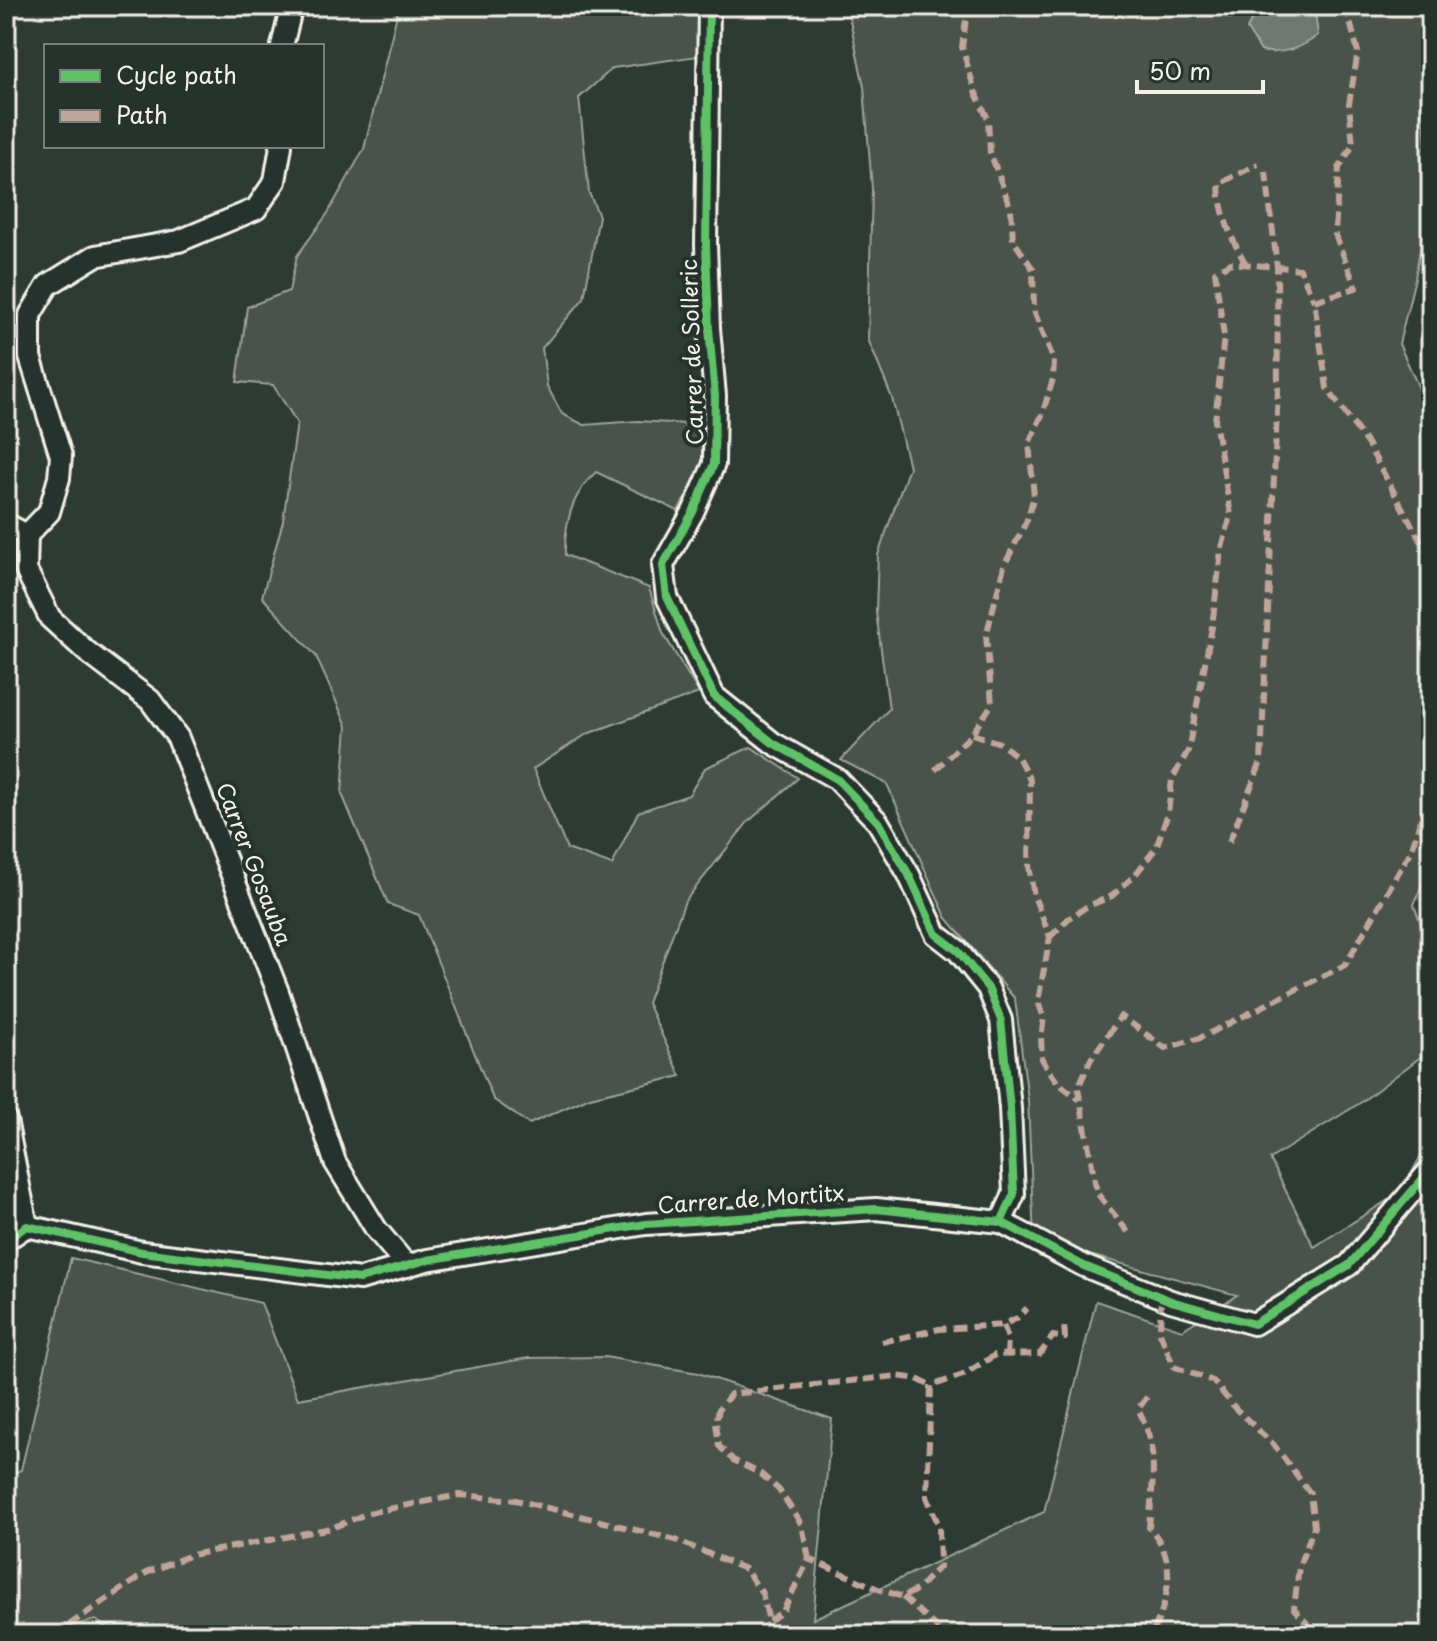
<svg xmlns="http://www.w3.org/2000/svg" width="1437" height="1641" font-family="'Playpen Sans',sans-serif">
<style>
.green{fill:#48524c;stroke:#9ea29a;stroke-width:2}
.water{fill:#6f7770;stroke:#a4a8a0;stroke-width:2}
.lines{fill:none;stroke-linecap:round;stroke-linejoin:round}
.minor-casing{stroke:#f4f1e8;stroke-width:26}
.minor{stroke:#26332d;stroke-width:20}
.quiet{stroke:#c0a59a;stroke-width:6;stroke-dasharray:12 6;stroke-linecap:butt}
.cycleway-casing{stroke:#26332d;stroke-width:13}
.cycleway{stroke:#61c268;stroke-width:8}
.labels{text-anchor:middle;stroke-width:8;stroke-linejoin:round;paint-order:stroke}
.street-label{font-size:22px;fill:#f4f1e8;stroke:#26332d}
</style>
<rect width="100%" height="100%" fill="#2e3b34"/>
<filter id="ink" filterUnits="userSpaceOnUse"><feTurbulence type="fractalNoise" baseFrequency=".0125" numOctaves="2"/><feDisplacementMap in="SourceGraphic" scale="16" xChannelSelector="R" yChannelSelector="G"/><feConvolveMatrix kernelMatrix="1 2 1 2 8 2 1 2 1" color-interpolation-filters="sRGB"/></filter>
<g filter="url(#ink)">
<g class="green">
<path d="M 399,6 L 697,6 L 698,56 L 613,68 L 579,98 L 589,193 L 599,216 L 584,298 L 542,348 L 547,386 L 562,414 L 584,425 L 638,421 L 702,425 L 702,468 L 678,511 L 596,472 C 572,494 564,522 565,555 L 649,588 L 663,633 L 699,693 L 587,734 L 533,769 L 567,849 L 612,865 L 638,812 L 689,795 L 705,768 L 751,747 L 798,778 L 748,822 L 685,901 L 647,1003 L 681,1076 L 590,1097 L 529,1124 L 493,1099 L 419,915 L 388,904 L 342,794 L 347,726 L 316,656 L 262,597 L 283,521 L 297,423 L 273,385 L 237,382 L 247,307 L 289,291 L 297,256 L 328,213 L 364,149 Z"/>
<path d="M 847,6 L 1431,6 L 1431,47 L 1421,80 L 1430,192 L 1415,278 L 1399,344 L 1431,415 L 1431,861 L 1414,905 L 1431,951 L 1431,1049 L 1360,1103 L 1270,1159 L 1314,1247 L 1402,1191 L 1431,1137 L 1431,1635 L 116,1635 L 96,1620 L 39,1633 L 6,1635 L 6,1476 L 21,1470 L 71,1258 L 261,1303 L 298,1399 L 529,1358 L 605,1357 L 698,1373 L 832,1419 L 813,1619 L 1044,1512 L 1096,1301 L 1182,1330 L 1237,1295 L 1034,1240 L 1028,1100 L 1015,999 L 946,917 L 887,784 L 841,760 L 889,709 L 876,612 L 878,555 L 909,467 L 892,398 L 868,339 L 872,189 L 864,87 Z"/>
</g>
<path class="water" d="M 1252,6 L 1314,6 L 1318,35 C 1303,48 1281,55 1261,51 L 1247,29 L 1253,17 Z"/>
<g class="lines">
<defs>
<g id="minor">
<path d="M 709,6 L 706,245 L 709,328 L 715,396 L 714,464 L 693,512 L 663,565 L 667,597 L 714,696 L 773,743 L 837,779 L 878,822 L 909,875 L 936,934 L 958,951 L 988,988 L 1001,1020 L 1010,1108 L 1014,1194 L 1001,1222"/>
<path d="M 282,46 L 292,6"/>
<path d="M 6,524 L 27,535 L 26,570 L 50,618 L 86,651 L 150,700 L 178,738 L 278,992 L 335,1162 L 376,1229 L 407,1266"/>
<path d="M 27,535 L 49,512 L 59,478 L 61,456 L 30,357 L 30,315 L 48,285 L 95,256 L 179,241 L 256,209 L 275,181 L 281,146"/>
<path d="M 6,1120 L 27,1226"/>
<path d="M 6,1240 L 27,1226 L 142,1252 L 360,1279 L 427,1260 L 646,1224 L 876,1209 L 1001,1222 L 1084,1266 L 1171,1301 L 1254,1324 L 1349,1265 L 1431,1169"/>
</g>
</defs>
<use href="#minor" class="minor-casing"/>
<use href="#minor" class="minor"/>
<g class="quiet">
<path d="M 1346,6 L 1358,52 L 1349,104 L 1353,145 L 1339,168 L 1335,234 L 1356,288 L 1314,301 L 1327,388 L 1368,445 L 1431,560"/>
<path d="M 1230,19 L 1231,6"/>
<path d="M 1246,264 C 1231,239 1220,213 1219,184 L 1258,164"/>
<path d="M 972,734 L 1000,743 L 1018,757 L 1030,780 L 1029,866 L 1034,896 L 1050,937 L 1038,1001 L 1044,1018 L 1041,1037 L 1042,1059 L 1057,1082 L 1080,1100"/>
<path d="M 935,770 L 972,734 L 992,704 L 986,636 L 1004,566 L 1027,520 L 1034,496 L 1029,443 L 1042,415 L 1053,379 L 1054,361 L 1034,311 L 1033,269 L 1013,240 L 1011,209 L 990,152 L 988,119 L 975,91 L 962,47 L 968,6"/>
<path d="M 1229,842 L 1261,762 L 1278,389 L 1277,267 L 1266,172"/>
<path d="M 1050,937 L 1068,919 L 1086,907 L 1112,896 L 1135,875 L 1156,848 L 1168,813 L 1172,779 L 1188,751 L 1212,627 L 1221,551 L 1231,515 L 1215,421 L 1224,336 L 1215,272 L 1231,263 L 1300,269 L 1314,301"/>
<path d="M 1128,1232 L 1097,1193 L 1078,1088 L 1091,1059 L 1121,1016 L 1165,1048 L 1200,1038 L 1345,965 L 1411,851 L 1431,786"/>
<path d="M 1161,1297 L 1160,1333 L 1174,1367 L 1213,1381 L 1235,1408 L 1274,1445 L 1310,1493 L 1314,1527 L 1299,1566 L 1294,1609 L 1318,1635"/>
<path d="M 882,1342 L 939,1329 L 1003,1325"/>
<path d="M 1007,1355 L 1008,1338 L 1003,1325 L 1017,1318 L 1027,1308"/>
<path d="M 1147,1397 L 1138,1409 C 1160,1449 1152,1484 1149,1528 C 1179,1557 1169,1602 1151,1635"/>
<path d="M 809,1559 L 802,1525 L 779,1490 L 761,1474 L 733,1460 L 719,1446 L 716,1423 L 719,1409 L 731,1394 L 897,1376 L 917,1379 L 931,1386"/>
<path d="M 903,1597 L 945,1635"/>
<path d="M 769,1621 L 783,1611 L 809,1559 L 878,1589 L 903,1597 L 918,1589 L 940,1566 L 939,1526 L 927,1497 L 931,1386 L 963,1375 L 995,1355 L 1040,1354 L 1053,1336 L 1065,1338 L 1064,1323"/>
<path d="M 54,1635 L 146,1573 L 191,1555 L 332,1528 L 368,1513 L 459,1495 L 516,1500 L 676,1540 L 745,1569 L 762,1593 L 769,1621 L 763,1635"/>
</g>
<defs>
<g id="cycleway">
<path d="M 709,6 L 706,245 L 709,328 L 715,396 L 714,464 L 693,512 L 663,565 L 667,597 L 714,696 L 773,743 L 837,779 L 878,822 L 909,875 L 936,934 L 958,951 L 988,988 L 1001,1020 L 1010,1108 L 1014,1194 L 1001,1222"/>
<path d="M 6,1240 L 27,1226 L 142,1252 L 360,1279 L 427,1260 L 646,1224 L 876,1209 L 1001,1222 L 1084,1266 L 1171,1301 L 1254,1324 L 1349,1265 L 1431,1169"/>
</g>
</defs>
<use href="#cycleway" class="cycleway-casing"/>
<use href="#cycleway" class="cycleway"/>
</g>
</g>
<g class="labels">
<g class="street-label">
<text transform="translate(692 352) rotate(-92)" y="8">Carrer de Solleric</text>
<text transform="translate(254 864) rotate(69)" y="8">Carrer Gosauba</text>
<text transform="translate(751 1199) rotate(-4)" y="8">Carrer de Mortitx</text>
</g>
</g>
<rect width="1437" height="1641" fill="none" stroke="#26332d" stroke-width="32"/>
<rect x="16" y="16" width="1405" height="1609" fill="none" stroke="#f4f1e8" stroke-width="3" filter="url(#ink)"/>
<rect x="44" y="44" width="280" height="104" fill="#26332d" stroke="#787f78" stroke-width="2"/>
<rect x="60" y="70" width="40" height="12" fill="#61c268" stroke="#787f78" stroke-width="2"/>
<text x="116" y="84" font-size="24" fill="#f4f1e8">Cycle path</text>
<rect x="60" y="110" width="40" height="12" fill="#c0a59a" stroke="#787f78" stroke-width="2"/>
<text x="116" y="124" font-size="24" fill="#f4f1e8">Path</text>
<path d="M1137 80v12h126v-12" fill="none" stroke="#f4f1e8" stroke-width="4"/>
<text x="1149" y="80" font-size="24" fill="#f4f1e8" stroke="#26332d" stroke-width="6" paint-order="stroke">50 m</text>
</svg>
